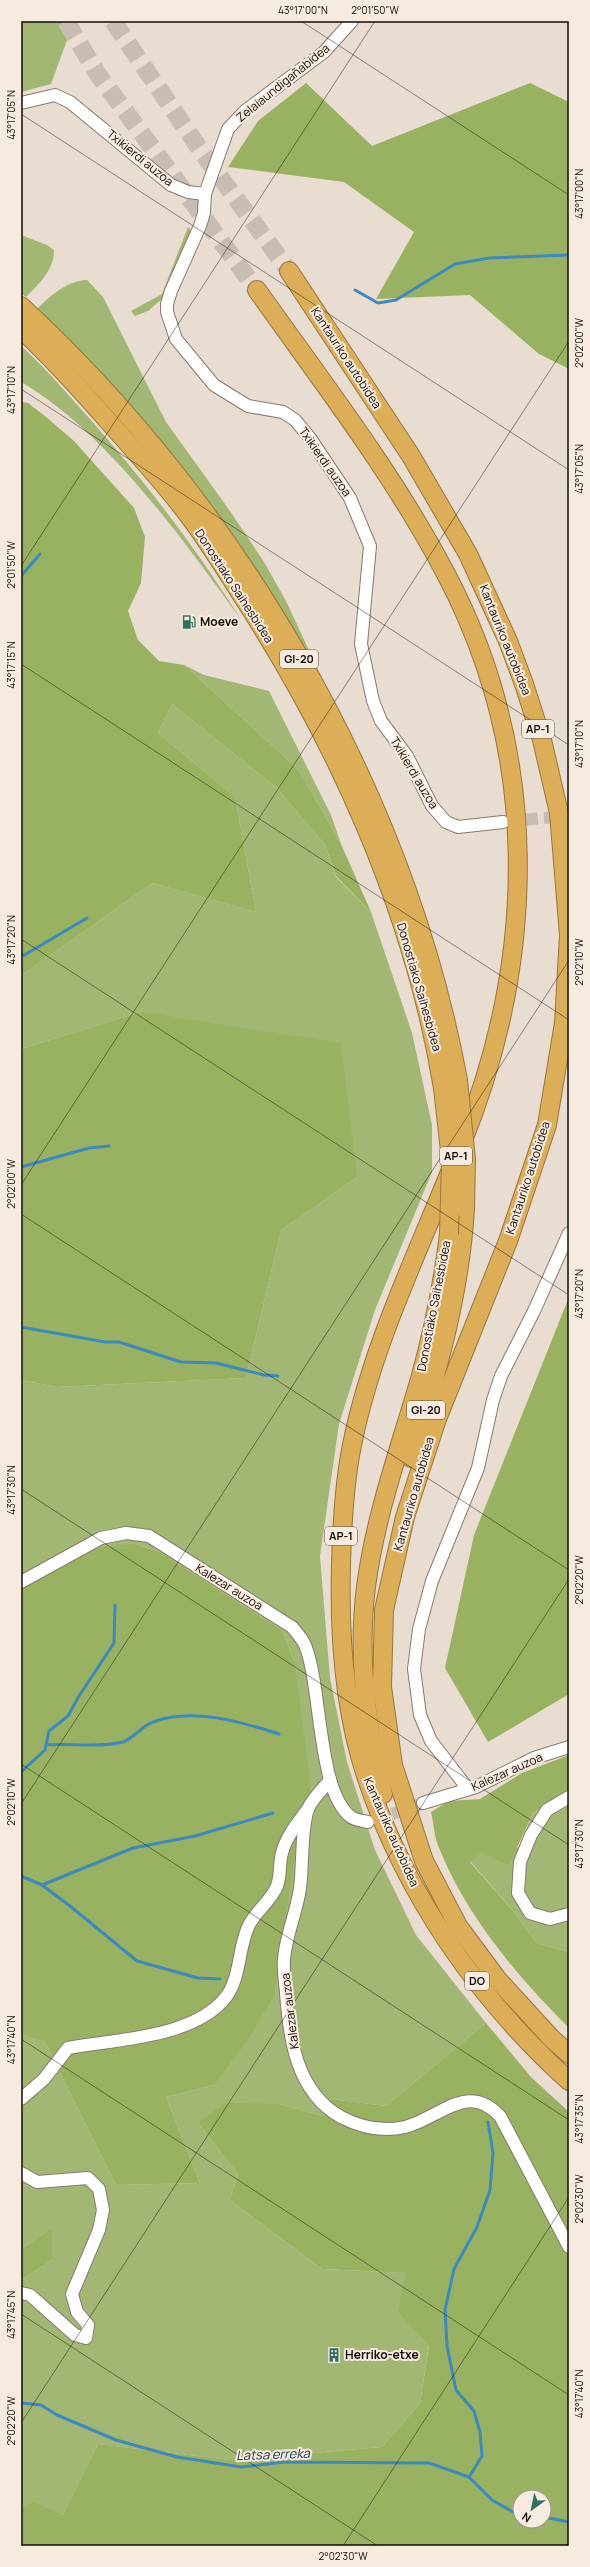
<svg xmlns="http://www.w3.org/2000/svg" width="590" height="2567" font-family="Manrope,sans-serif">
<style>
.green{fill:#a1b773}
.forest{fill:#99b261;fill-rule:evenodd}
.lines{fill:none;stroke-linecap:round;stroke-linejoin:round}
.stream{stroke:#3c89bf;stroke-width:3}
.minor-tunnel{stroke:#c9bdb3;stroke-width:12;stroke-dasharray:12 6;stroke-linecap:butt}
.highway-tunnel{stroke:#c9bdb3;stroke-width:18;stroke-dasharray:18 9;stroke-linecap:butt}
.minor-casing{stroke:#867a70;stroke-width:14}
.highway-casing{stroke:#96763c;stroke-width:20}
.minor{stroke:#fff;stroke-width:12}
.highway{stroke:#ddae58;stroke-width:18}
.highway-bridge-casing{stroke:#96763c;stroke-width:20;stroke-linecap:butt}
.highway-bridge{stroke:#ddae58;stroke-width:18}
.ticks{fill:none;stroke:#110d09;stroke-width:1;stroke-opacity:0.45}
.labels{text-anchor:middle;stroke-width:4;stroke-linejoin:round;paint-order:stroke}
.shield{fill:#f7eade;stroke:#564f49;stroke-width:1}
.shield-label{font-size:11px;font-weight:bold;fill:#110d09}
.street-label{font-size:12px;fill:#110d09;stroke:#f7eade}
.poi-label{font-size:12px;font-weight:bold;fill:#110d09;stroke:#f7eade;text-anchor:start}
.water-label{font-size:13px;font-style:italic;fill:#14354c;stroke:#f7eade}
.neatline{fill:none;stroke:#110d09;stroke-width:1.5}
.ticks-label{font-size:10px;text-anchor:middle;fill:#110d09}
</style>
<rect width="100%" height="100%" fill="#e9dcd1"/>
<g class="green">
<path d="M 21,21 L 74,21 L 51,84 L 21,92 Z"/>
<path d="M 188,227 L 193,232 L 163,298 L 148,311 L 135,316 L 131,311 L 162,294 Z"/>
<path d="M 21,235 L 47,245 L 54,250 C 54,270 39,284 26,297 L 21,293 Z"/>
<path d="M 87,280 L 103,297 L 166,422 L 230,511 L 264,562 L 286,601 L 321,676 C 273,592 219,511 157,436 C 120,391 78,350 37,309 C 51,295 67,281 87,280 Z"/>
<path d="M 21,346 C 46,368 68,395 90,419 C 146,483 197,549 242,621 C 185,542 106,431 21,382 Z"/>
<path d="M 184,665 L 204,675 L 269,691 L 331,815 L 341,844 L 299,770 Z"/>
<path d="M 172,704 L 277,788 L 325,845 L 336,877 L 371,912 L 412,1033 L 432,1125 L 432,1172 L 375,1310 L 339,1424 L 320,1556 L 330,1678 L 347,1762 L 375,1850 L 416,1935 L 486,2023 L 386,2106 L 331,2099 L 323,2116 L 279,2104 L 198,2123 L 238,2174 L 230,2200 L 322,2269 L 407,2273 L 397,2312 L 429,2344 L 420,2403 L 382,2447 L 230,2460 L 98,2444 L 63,2515 L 21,2509 L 21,2280 L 53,2259 L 50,2230 L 21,2249 L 21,2035 L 45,2042 L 116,2185 L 200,2183 L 166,2097 L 214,2085 L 294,1661 L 282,1630 L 160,1552 L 135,1544 L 21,1586 L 21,1380 L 57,1387 L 246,1378 L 281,1230 L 357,1177 L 141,1012 L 21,1049 L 21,976 L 152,883 L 256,912 L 235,797 L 158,733 Z"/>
<path d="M 569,1789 L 569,1952 L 536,1943 L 514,1912 L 470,1861 L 482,1853 L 519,1847 L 533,1813 Z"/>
</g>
<g class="forest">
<path d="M 306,83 L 372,146 L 530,83 L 569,102 L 569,369 L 539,354 L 470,295 L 376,299 L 414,232 L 344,182 L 228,167 L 258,121 Z"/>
<path d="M 21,402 L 28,403 L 46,417 L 74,441 L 134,508 L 145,537 L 141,583 L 128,611 L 138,640 L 159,661 L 184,665 L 299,770 L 341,844 L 371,912 L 336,876 L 325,845 L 277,788 L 172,704 L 158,733 L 235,797 L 256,912 L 152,883 L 21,976 Z"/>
<path d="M 141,1012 L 341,1043 L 357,1177 L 281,1230 L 246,1378 L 57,1387 L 21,1380 L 21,1049 Z"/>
<path d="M 569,1297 L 569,1694 L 488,1742 L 445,1668 L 474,1535 Z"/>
<path d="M 135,1544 L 160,1552 L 282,1630 L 294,1661 L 311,1786 L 299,1826 L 274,1996 L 247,2041 L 214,2085 L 166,2097 L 200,2183 L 116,2185 L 45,2042 L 21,2035 L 21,1586 L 102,1547 Z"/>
<path d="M 569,1755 L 569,1789 L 533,1813 L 509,1865 L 482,1853 L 470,1862 L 514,1912 L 536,1943 L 569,1952 L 569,2028 C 517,1976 467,1917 439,1848 C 434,1837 434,1824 431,1812 L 449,1801 L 480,1799 L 522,1773 Z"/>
<path d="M 486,2023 L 531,2077 L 569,2112 L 569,2546 L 21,2546 L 21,2508 L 34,2502 L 63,2515 L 98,2444 L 230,2460 L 382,2447 L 420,2403 L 429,2345 L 397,2312 L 406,2273 L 322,2269 L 230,2200 L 238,2174 L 198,2123 L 225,2103 L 279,2104 L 323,2116 L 331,2099 L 386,2106 ZM 520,2497 L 544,2497 L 544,2521 L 520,2521 Z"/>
<path d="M 51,2229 L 53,2259 L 21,2280 L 21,2249 Z"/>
</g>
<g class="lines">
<g class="stream">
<path d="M 355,290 L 378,303 L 396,300 L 455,264 L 489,258 L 569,255"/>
<path d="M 21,576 L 40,554"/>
<path d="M 21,957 L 87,918"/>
<path d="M 21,1167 L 89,1148 L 109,1146"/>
<path d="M 21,1327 L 105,1342 L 119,1342 L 181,1362 L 216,1363 L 264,1375 L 278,1376"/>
<path d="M 46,1745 C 70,1743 100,1748 123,1742 C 134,1738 142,1726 153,1722 C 192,1707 242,1722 279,1734"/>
<path d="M 21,1772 L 45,1750 L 49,1731 L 68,1716 L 79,1696 L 114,1643 L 115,1605"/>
<path d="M 21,1876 L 42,1885 L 70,1906 L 137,1961 L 198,1978 L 220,1979"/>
<path d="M 42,1885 L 133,1848 L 195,1836 L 273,1813"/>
<path d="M 21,2403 L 41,2405 L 57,2415 L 116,2440 L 177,2457 L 241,2467 L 285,2462 L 429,2463 L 469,2477 L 492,2500 L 520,2516"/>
<path d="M 469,2477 L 482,2456 L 480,2432 L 474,2411 L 456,2390 L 447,2346 L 445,2310 L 454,2269 L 477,2227 L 490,2190 L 493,2153 L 488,2122"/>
<path d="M 544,2517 L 569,2522"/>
</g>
<g class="minor-tunnel">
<path d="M 508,821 L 569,816"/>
<path d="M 375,1820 L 423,1803"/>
</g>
<g class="highway-tunnel">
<path d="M 66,21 L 97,73 L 257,290"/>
<path d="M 113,21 L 199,148 L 289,271"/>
</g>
<defs>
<g id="minor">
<path d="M 352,21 L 324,52 L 245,111 L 228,129 L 205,194 L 204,213 L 200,226 L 171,291 L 167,304 L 167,312 L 176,339 L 214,385 L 248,406 L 283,412 L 295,420 L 310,438 L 350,498 L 370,546 L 361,644 L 373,701 L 381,721 L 407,756 L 432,806 L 446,822 L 458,827 L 503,822"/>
<path d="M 21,103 L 55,95 L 70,102 L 171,185 L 188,192 L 205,194"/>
<path d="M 21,1582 L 101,1538 L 126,1533 L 149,1536 L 292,1627 C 296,1632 302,1638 305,1645 C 322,1686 317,1792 351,1817 C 355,1820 363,1821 368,1822"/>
<path d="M 330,1780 C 323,1789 312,1799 308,1809 C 301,1828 303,1867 300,1888 C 297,1911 286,1935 284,1959 C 283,1969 285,1981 286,1992 C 289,2037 296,2092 341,2117 C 360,2127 383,2132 405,2127 C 440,2118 467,2081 500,2116 L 569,2247"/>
<path d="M 468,1789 L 431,1741 L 420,1715 L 414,1669 L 419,1629 L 432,1581 L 478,1468 L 493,1400 L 501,1376 L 534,1311 L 569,1233"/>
<path d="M 569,1797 L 547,1810 L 531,1835 L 520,1862 L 518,1893 L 530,1913 L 550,1919 L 569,1914"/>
<path d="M 423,1803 L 476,1787 L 534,1758 L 569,1747"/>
<path d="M 21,2099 L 44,2079 L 68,2048 C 116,2039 194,2038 226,1997 C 241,1977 238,1947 249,1925 C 256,1911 271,1901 277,1886 C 281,1876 279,1863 282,1853 C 286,1837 298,1822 308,1809"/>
<path d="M 21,2173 L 37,2182 L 88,2178 L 99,2189 L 103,2210 L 99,2230 L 72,2294 L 77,2312 L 88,2325 L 86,2338 L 75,2335 L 30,2295 L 21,2293"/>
</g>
<g id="highway">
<path d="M 289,271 L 411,456 L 468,554 L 508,641 L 524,684 L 542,740 L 559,813 L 569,935 L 564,1023 L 547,1125 L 508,1241 L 437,1419 L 405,1517 L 384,1610 L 382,1687 L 393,1765 L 424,1861 L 458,1926 L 498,1980 L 552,2039 L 569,2054"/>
<path d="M 257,290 C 322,382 393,473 446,574 C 541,754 537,957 462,1143"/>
<path d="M 21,306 C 237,505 404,790 458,1080"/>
<path d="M 21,329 C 52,358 81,390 109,422 C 133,449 157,475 179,503 C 202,531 222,564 241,594 C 338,743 414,912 443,1088"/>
<path d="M 450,1172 C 414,1261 371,1350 352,1445 C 344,1484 342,1524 341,1564 C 339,1634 344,1709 366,1776 C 405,1894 478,1999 569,2081"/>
<path d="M 411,1458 C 436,1376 460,1295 465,1209"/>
<path d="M 383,1794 C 366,1726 357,1657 366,1587 C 375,1516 400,1448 420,1379 C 433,1332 443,1283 449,1234"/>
</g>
</defs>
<use href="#minor" class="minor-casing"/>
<use href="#highway" class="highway-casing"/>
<use href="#minor" class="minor"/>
<use href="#highway" class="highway"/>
<defs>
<g id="highway-bridge">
<path d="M 458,1080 L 466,1159 L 465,1209"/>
<path d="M 443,1088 L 451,1160 L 449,1234"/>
</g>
</defs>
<use href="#highway-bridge" class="highway-bridge-casing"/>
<use href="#highway-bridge" class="highway-bridge"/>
</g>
<path class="ticks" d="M 301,21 L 569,195M 21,114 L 569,470M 21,389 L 569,745M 21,566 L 375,21M 21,664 L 569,1020M 21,939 L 569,1295M 21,1185 L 569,341M 21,1214 L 569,1570M 21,1489 L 569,1845M 21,1764 L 569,2120M 21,1804 L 569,960M 21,2039 L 569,2395M 21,2314 L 378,2546M 21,2423 L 569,1579M 343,2546 L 569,2197"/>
<defs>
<symbol id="fuel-bare" viewBox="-9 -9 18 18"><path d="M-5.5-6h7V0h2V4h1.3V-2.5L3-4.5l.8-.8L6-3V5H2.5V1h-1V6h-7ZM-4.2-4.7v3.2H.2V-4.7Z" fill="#2f7060" stroke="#f7eade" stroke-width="2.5" paint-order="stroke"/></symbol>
<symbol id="building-bare" viewBox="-9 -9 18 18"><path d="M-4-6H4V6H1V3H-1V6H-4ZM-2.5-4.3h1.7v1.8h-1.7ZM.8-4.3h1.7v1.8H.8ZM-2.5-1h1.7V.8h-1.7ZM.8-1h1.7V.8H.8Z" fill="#2f7060" stroke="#f7eade" stroke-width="2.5" paint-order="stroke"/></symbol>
</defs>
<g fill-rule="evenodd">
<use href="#fuel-bare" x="179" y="612" width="20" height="20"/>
<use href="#building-bare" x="324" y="2345" width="20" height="20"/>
</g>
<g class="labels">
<g class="shield">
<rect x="280" y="650" width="38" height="18" rx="3"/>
<rect x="522" y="720" width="32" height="18" rx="3"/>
<rect x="440" y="1147" width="32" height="18" rx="3"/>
<rect x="407" y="1401" width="38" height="18" rx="3"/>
<rect x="325" y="1527" width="32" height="18" rx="3"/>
<rect x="465" y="1972" width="24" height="18" rx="3"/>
</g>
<g class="shield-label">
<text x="299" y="663">GI-20</text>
<text x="538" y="733">AP-1</text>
<text x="456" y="1160">AP-1</text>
<text x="426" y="1414">GI-20</text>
<text x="341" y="1540">AP-1</text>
<text x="477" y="1985">DO</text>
</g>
<g class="street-label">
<text transform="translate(283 83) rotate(-39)" y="4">Zelaiaundigañabidea</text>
<text transform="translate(140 158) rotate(39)" y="4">Txikierdi auzoa</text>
<text transform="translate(346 358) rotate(57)" y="4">Kantauriko autobidea</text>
<text transform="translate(325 462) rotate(55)" y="4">Txikierdi auzoa</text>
<text transform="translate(234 586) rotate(57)" y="4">Donostiako Saihesbidea</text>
<text transform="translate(505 640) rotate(68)" y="4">Kantauriko autobidea</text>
<text transform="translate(414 773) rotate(59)" y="4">Txikierdi auzoa</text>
<text transform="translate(419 987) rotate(74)" y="4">Donostiako Saihesbidea</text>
<text transform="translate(528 1178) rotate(-72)" y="4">Kantauriko autobidea</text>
<text transform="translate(434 1306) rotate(-79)" y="4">Donostiako Saihesbidea</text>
<text transform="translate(414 1494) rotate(-74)" y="4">Kantauriko autobidea</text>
<text transform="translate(229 1587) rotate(32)" y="4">Kalezar auzoa</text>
<text transform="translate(507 1772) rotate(-24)" y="4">Kalezar auzoa</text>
<text transform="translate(391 1832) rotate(66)" y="4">Kantauriko autobidea</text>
<text transform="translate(290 2011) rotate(-97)" y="4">Kalezar auzoa</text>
</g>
<g class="poi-label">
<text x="200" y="626">Moeve</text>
<text x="345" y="2359">Herriko-etxe</text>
</g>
<g class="water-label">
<text transform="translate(273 2454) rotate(-2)" y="5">Latsa erreka</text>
</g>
</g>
<rect width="590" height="2567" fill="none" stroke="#f7eade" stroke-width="44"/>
<g transform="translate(532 2509) rotate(213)"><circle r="19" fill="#f7eade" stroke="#9b9289"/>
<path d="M0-3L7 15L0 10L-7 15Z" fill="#2f7060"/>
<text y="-6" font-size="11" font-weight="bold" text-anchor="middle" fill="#110d09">N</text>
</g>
<rect x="22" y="22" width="546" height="2523" class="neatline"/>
<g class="ticks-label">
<text x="303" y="14">43°17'00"N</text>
<text x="375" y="14">2°01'50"W</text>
<text transform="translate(11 115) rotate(-90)" y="4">43°17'05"N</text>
<text transform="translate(579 194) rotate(-90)" y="4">43°17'00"N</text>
<text transform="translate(579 343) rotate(-90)" y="4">2°02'00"W</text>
<text transform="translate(11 390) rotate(-90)" y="4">43°17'10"N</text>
<text transform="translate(579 469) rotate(-90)" y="4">43°17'05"N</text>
<text transform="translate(11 565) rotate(-90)" y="4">2°01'50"W</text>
<text transform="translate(11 665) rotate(-90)" y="4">43°17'15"N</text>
<text transform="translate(579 744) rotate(-90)" y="4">43°17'10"N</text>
<text transform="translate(11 940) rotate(-90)" y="4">43°17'20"N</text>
<text transform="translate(579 962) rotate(-90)" y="4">2°02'10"W</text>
<text transform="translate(11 1184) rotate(-90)" y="4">2°02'00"W</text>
<text transform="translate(579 1294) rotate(-90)" y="4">43°17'20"N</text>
<text transform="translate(11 1490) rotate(-90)" y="4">43°17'30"N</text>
<text transform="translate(579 1580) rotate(-90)" y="4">2°02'20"W</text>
<text transform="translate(11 1802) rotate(-90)" y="4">2°02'10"W</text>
<text transform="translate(579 1844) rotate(-90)" y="4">43°17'30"N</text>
<text transform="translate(11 2040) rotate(-90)" y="4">43°17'40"N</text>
<text transform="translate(579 2119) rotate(-90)" y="4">43°17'35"N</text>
<text transform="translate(579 2199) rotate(-90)" y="4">2°02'30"W</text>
<text transform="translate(11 2315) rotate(-90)" y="4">43°17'45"N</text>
<text transform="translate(579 2394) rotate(-90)" y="4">43°17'40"N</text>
<text transform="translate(11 2421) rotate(-90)" y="4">2°02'20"W</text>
<text x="343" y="2560">2°02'30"W</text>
</g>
</svg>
